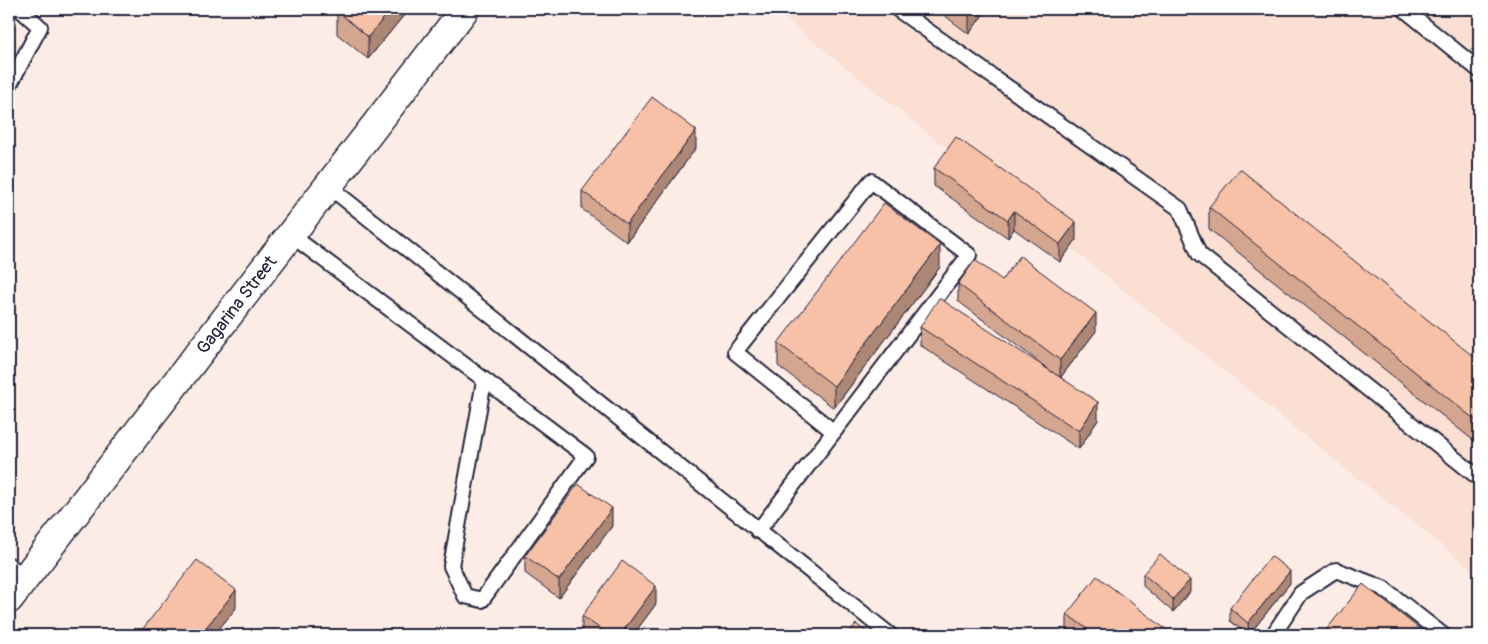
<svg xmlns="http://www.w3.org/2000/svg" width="1488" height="644" font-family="Pangolin,sans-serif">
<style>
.built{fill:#fadfd2}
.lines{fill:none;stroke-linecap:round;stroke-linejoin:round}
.lane-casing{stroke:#22223b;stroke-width:18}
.primary-casing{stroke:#22223b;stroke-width:31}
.lane{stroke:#fff;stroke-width:14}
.primary{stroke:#fff;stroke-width:28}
.wall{fill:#d4a690;stroke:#22223b}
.shaded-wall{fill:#ac8775;stroke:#22223b}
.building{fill:#f6c1a7;stroke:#22223b}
.labels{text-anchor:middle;stroke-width:4;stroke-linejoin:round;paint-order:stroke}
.street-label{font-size:18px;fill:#22223b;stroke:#fff}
</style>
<rect width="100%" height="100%" fill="#fcece5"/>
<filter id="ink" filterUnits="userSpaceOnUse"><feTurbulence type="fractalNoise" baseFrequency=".02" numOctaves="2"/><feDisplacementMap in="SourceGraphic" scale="10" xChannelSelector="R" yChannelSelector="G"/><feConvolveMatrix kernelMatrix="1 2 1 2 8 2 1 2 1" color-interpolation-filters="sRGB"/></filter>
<g filter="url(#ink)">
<path class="built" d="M 773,9 L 1479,9 L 1479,575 Z"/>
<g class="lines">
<defs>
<g id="lane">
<path d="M 897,9 L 1180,209 L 1199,254 L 1479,478"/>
<path d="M 1404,9 L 1479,70"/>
<path d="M 9,86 L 40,27 L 20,9"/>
<path d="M 327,185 L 890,635"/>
<path d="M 291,235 L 586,456 L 482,600 L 465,596 L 451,566 L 484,381"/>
<path d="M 758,531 L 969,255 L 871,181 L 735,352 L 834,432"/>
<path d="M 9,565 L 25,578"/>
<path d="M 1273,635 L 1301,593 L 1336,570 L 1383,588 L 1443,635"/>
</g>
<g id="primary">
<path id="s1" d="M 9,599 L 465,9"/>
</g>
</defs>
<use href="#lane" class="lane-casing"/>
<use href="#primary" class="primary-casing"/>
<use href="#lane" class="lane"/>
<use href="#primary" class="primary"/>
</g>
<g class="wall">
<path d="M 339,9 L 409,9 L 368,59 L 337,34 L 337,11 Z"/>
<path d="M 936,9 L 987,9 L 969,34 Z"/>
<path d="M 1232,9 L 1240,9 L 1237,12 Z"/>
<path d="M 696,148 L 627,242 L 582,209 L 582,191 Z"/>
<path d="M 934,168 L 1076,240 L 1060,262 L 1014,229 L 1008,238 L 934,186 Z"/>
<path d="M 1209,207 L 1479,361 L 1479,445 L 1209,229 Z"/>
<path d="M 940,267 L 834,408 L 778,366 L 778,343 Z"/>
<path d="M 1002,280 L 1096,331 L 1061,377 L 1098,420 L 1079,449 L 920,345 L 920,327 L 1048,369 L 958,301 L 958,284 Z"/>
<path d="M 612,526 L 559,598 L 525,573 L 525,556 Z"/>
<path d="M 1143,574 L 1190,592 L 1173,612 L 1143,586 Z"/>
<path d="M 1290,583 L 1249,635 L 1230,621 L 1230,608 Z"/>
<path d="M 656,604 L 633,635 L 585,635 L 582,633 L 582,616 Z"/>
<path d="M 236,608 L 214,635 L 141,635 L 141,631 Z"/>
<path d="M 1067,614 L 1168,635 L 1072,635 L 1067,632 Z"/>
</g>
<g class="shaded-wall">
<path d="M 391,9 L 409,9 L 368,59 L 368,37 Z"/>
<path d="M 971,9 L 987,9 L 969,34 L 969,11 Z"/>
<path d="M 14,39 L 14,62 L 9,68 L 9,46 Z"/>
<path d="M 696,130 L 696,148 L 627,242 L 627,224 Z"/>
<path d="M 1014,211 L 1014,229 L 1008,238 L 1008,220 Z"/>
<path d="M 1076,222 L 1076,240 L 1060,262 L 1060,244 Z"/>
<path d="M 940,245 L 940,267 L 834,408 L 834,386 Z"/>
<path d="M 1096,313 L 1096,331 L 1060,378 L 1060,360 Z"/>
<path d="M 1098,402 L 1098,420 L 1079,449 L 1079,431 Z"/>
<path d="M 612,508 L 612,526 L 559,598 L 559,580 Z"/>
<path d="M 1290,571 L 1290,583 L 1249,635 L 1248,623 Z"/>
<path d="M 1190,580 L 1190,592 L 1173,612 L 1173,599 Z"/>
<path d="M 656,586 L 656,604 L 633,635 L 620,635 Z"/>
<path d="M 236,590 L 236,608 L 214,635 L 200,635 Z"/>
</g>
<g class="building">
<path d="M 339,9 L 391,9 L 368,37 L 337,11 Z"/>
<path d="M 9,35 L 14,39 L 9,46 Z"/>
<path d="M 652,97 L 696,130 L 627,224 L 582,191 Z"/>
<path d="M 956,137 L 1076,222 L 1060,244 L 1014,211 L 1008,220 L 934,168 Z"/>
<path d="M 1240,169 L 1479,361 L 1479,423 L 1209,207 Z"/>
<path d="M 884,203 L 940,245 L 834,386 L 778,343 Z"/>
<path d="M 1020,256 L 1096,313 L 1060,360 L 958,284 L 975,260 L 1002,280 Z"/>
<path d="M 939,298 L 1098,402 L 1079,431 L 920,327 Z"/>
<path d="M 578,484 L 612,508 L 559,580 L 525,556 Z"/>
<path d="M 1160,554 L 1190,580 L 1173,599 L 1143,574 Z"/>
<path d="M 1271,556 L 1290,571 L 1248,623 L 1230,608 Z"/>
<path d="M 197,560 L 236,590 L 200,635 L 147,635 L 141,631 Z"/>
<path d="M 622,561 L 656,586 L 620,635 L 609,635 L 582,616 Z"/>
<path d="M 1097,576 L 1168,631 L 1164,635 L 1095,635 L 1067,614 Z"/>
<path d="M 1363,584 L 1427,635 L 1322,635 Z"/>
<path d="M 856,624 L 871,635 L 847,635 Z"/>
</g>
</g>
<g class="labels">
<g class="street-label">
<text dy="6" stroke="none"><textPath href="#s1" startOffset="372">Gagarina Street</textPath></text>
</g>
</g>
<rect width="1488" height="644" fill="none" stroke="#fff" stroke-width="30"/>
<rect x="15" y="15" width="1458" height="614" fill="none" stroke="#22223b" stroke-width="2" filter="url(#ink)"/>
</svg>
